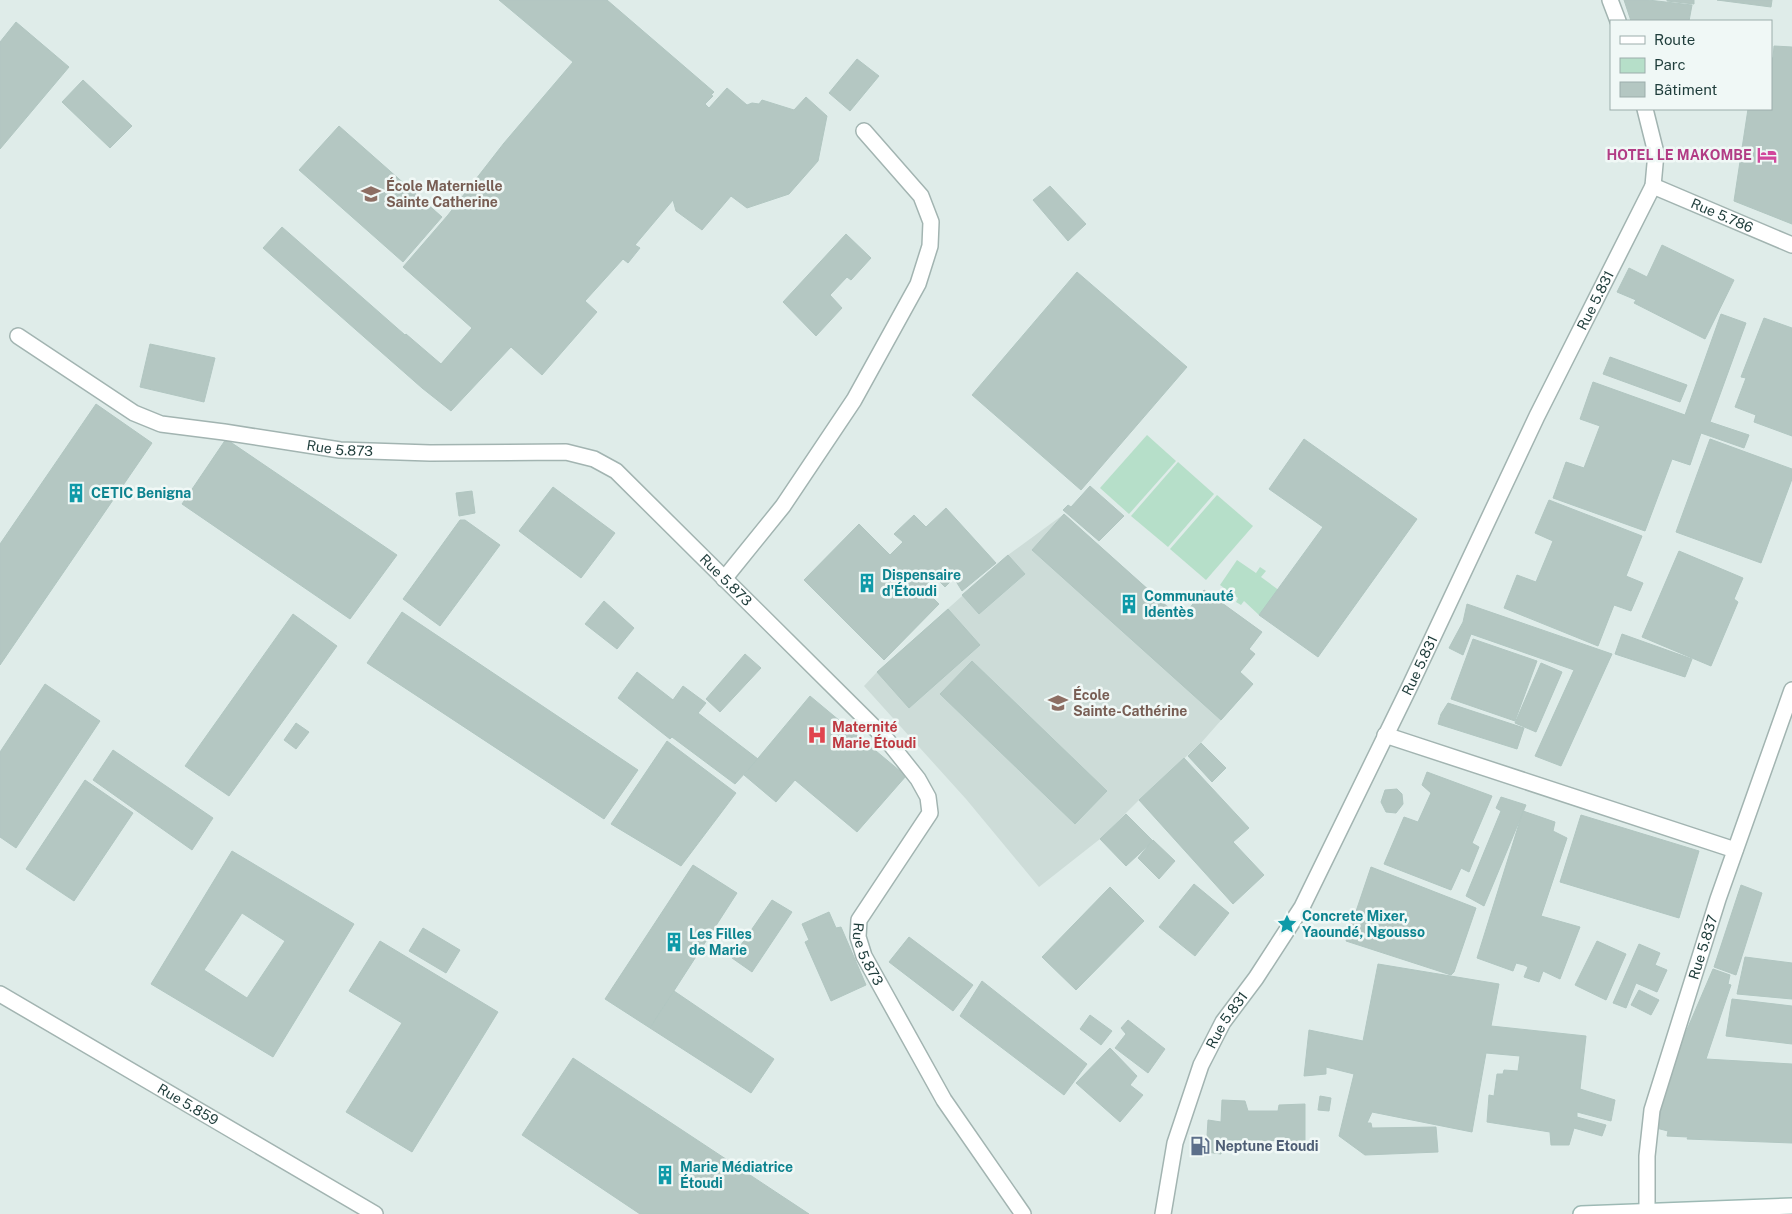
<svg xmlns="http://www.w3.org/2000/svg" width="1792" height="1214" font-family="'Public Sans',sans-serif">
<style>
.built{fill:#cddcd8}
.park{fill:#b6dfc9}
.building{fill:#b4c7c2;stroke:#b1c6c1;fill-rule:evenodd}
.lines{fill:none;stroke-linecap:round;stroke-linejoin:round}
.minor-casing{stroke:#a2b4b1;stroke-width:18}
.secondary-casing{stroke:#9db9b4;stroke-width:18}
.minor{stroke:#fff;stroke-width:15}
.secondary{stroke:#fff;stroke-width:15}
.labels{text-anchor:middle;stroke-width:5;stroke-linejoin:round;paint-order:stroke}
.hotel-label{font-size:14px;font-weight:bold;fill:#b23c85;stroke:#f0f8f6;text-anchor:end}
.education-label{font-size:14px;font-weight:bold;fill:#785e54;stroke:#f0f8f6;text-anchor:start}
.street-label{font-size:14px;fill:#1f3d3b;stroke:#f0f8f6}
.culture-label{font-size:14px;font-weight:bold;fill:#0d838f;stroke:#f0f8f6;text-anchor:start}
.health-label{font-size:14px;font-weight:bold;fill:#be3a42;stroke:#f0f8f6;text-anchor:start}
.service-label{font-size:14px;font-weight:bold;fill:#4e5e75;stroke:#f0f8f6;text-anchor:start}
</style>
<rect width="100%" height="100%" fill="#dfece9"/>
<path class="built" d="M 1064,514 L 1181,618 L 1204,590 L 1262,632 L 1249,649 L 1255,654 L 1240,672 L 1253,684 L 1201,743 L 1139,800 L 1100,839 L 1039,887 L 966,799 L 864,686 L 877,672 L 1008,555 Z"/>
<g class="park">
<path d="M 1147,435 L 1176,461 L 1129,514 L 1100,488 Z"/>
<path d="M 1178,462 L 1214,494 L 1168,547 L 1131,516 Z"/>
<path d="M 1217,495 L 1253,526 L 1206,580 L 1170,549 Z"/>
<path d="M 1237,560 L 1256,573 L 1260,567 L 1266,571 L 1261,577 L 1280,591 L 1259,615 L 1244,601 L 1241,605 L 1236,602 L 1238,598 L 1220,585 Z"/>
</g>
<g class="building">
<path d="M 499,0 L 607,0 L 714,92 L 711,95 L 713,96 L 705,104 L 709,108 L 727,88 L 747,105 L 752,103 L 759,104 L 762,100 L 794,110 L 806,97 L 827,116 L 818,161 L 789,194 L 747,208 L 731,196 L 702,230 L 676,211 L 673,200 L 635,245 L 640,248 L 628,263 L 623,259 L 585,301 L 597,312 L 542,375 L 511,347 L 451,411 L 422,388 L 263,248 L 282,227 L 405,335 L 406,334 L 441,364 L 472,328 L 403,267 L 448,215 L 504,143 L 573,62 Z"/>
<path d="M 1624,0 L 1648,0 L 1692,5 L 1689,21 L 1631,21 Z"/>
<path d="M 1667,0 L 1694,0 L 1694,4 L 1667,1 Z"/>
<path d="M 1717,0 L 1772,0 L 1771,7 Z"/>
<path d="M 16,22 L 69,67 L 0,149 L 0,42 Z"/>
<path d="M 1774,46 L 1792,47 L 1792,224 L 1734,201 L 1748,109 L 1771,109 L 1771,58 L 1773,58 Z"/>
<path d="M 857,59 L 879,76 L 850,111 L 829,93 Z"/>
<path d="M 83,80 L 132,126 L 110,148 L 62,102 Z"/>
<path d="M 339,126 L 442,217 L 403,262 L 299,170 Z"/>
<path d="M 1050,186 L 1086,224 L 1068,241 L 1033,200 Z"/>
<path d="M 846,234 L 871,258 L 851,280 L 847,277 L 830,295 L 842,308 L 816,336 L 783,302 Z"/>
<path d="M 1662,245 L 1734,280 L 1705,339 L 1634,303 L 1636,300 L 1617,292 L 1629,268 L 1647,277 Z"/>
<path d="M 1077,272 L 1187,367 L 1081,490 L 972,395 Z"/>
<path d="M 1721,314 L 1746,323 L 1710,422 L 1749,435 L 1744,448 L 1701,433 L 1690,465 L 1672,459 L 1645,531 L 1553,498 L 1566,462 L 1584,468 L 1600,426 L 1580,419 L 1593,382 L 1685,415 Z"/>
<path d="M 1764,318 L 1792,328 L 1792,436 L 1754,422 L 1756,415 L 1735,407 L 1746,378 L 1741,377 Z"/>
<path d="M 150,344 L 215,358 L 204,402 L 140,387 Z"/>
<path d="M 1610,357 L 1687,385 L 1680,402 L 1603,374 Z"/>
<path d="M 96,404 L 152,443 L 0,665 L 0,544 Z"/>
<path d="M 226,439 L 397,555 L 350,619 L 182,504 Z"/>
<path d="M 1304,439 L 1417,519 L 1318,657 L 1259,615 L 1323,527 L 1269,489 Z"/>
<path d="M 1710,439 L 1792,469 L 1792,479 L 1761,563 L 1676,532 Z"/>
<path d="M 1090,486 L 1124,516 L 1099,541 L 1063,510 L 1068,505 L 1071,507 Z"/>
<path d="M 553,487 L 615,533 L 581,578 L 519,531 Z"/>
<path d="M 472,491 L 475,513 L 459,516 L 456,493 Z"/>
<path d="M 1549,500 L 1642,536 L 1626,576 L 1643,583 L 1631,611 L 1614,605 L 1598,646 L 1504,608 L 1517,575 L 1536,582 L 1553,541 L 1535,533 Z"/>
<path d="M 946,508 L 996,563 L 962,591 L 954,578 L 945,587 L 934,576 L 923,588 L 939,604 L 884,660 L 804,580 L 859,524 L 890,555 L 903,542 L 894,534 L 914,515 L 926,527 Z"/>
<path d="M 1064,514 L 1181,619 L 1204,590 L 1262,632 L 1249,649 L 1255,654 L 1240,672 L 1253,684 L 1221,720 L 1032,550 Z"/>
<path d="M 460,520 L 465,520 L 500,545 L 440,626 L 403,599 Z"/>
<path d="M 1679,551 L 1743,578 L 1734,599 L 1738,602 L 1711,666 L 1642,637 Z"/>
<path d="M 1008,555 L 1025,574 L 979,614 L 962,595 Z"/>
<path d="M 604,601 L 634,628 L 617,649 L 585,624 Z"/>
<path d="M 1467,604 L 1612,654 L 1561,766 L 1535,756 L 1574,670 L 1471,634 L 1463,655 L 1449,648 L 1463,622 Z"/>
<path d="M 948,609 L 980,645 L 909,708 L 877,672 Z"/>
<path d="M 402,612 L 638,770 L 604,819 L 367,663 Z"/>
<path d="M 293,614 L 337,646 L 229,796 L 185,766 Z"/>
<path d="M 1622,634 L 1692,659 L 1685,677 L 1615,654 Z"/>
<path d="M 1473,639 L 1537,661 L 1515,721 L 1451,699 Z"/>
<path d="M 745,654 L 761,668 L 720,712 L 706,699 Z"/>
<path d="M 972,661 L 1107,791 L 1075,824 L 940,694 Z"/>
<path d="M 1541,663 L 1562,672 L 1536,732 L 1515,723 Z"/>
<path d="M 637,672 L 673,700 L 683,686 L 706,703 L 698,713 L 758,759 L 735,784 L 672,737 L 670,739 L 618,698 Z"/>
<path d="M 45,684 L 100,721 L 16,848 L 0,837 L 0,752 Z"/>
<path d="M 810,696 L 906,776 L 857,832 L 795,780 L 776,802 L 744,775 Z"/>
<path d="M 1448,703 L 1524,728 L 1517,749 L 1438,724 L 1441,714 Z"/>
<path d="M 296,723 L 309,732 L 296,749 L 284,740 Z"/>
<path d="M 667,741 L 736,793 L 681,866 L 611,824 Z"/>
<path d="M 1201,743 L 1226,768 L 1212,782 L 1188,756 Z"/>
<path d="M 113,750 L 213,818 L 192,850 L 93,780 Z"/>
<path d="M 1184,758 L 1249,828 L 1233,842 L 1264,875 L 1233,904 L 1139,800 Z"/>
<path d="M 1427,772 L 1492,796 L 1472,843 L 1479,847 L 1469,872 L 1461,868 L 1451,890 L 1384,864 L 1404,817 L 1418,822 L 1431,793 L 1422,785 Z"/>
<path d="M 85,780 L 133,813 L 74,901 L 26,869 Z"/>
<path d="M 1397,789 L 1402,794 L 1403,804 L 1396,813 L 1386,812 L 1381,802 L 1385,790 Z"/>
<path d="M 1501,797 L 1526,805 L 1484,906 L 1466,896 L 1501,811 L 1496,808 Z"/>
<path d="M 1523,811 L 1555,822 L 1553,831 L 1567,838 L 1541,916 L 1580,927 L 1560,979 L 1543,971 L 1539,982 L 1524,977 L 1528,967 L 1524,965 L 1516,963 L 1513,971 L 1477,958 Z"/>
<path d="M 1126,814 L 1153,841 L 1126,866 L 1100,839 Z"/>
<path d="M 1581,815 L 1699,851 L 1679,918 L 1560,882 Z"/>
<path d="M 1153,840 L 1175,861 L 1159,879 L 1138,858 Z"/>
<path d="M 232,851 L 354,924 L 273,1057 L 151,984 ZM 242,913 L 285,941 L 247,998 L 204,970 Z"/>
<path d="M 693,865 L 737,893 L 650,1028 L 605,999 Z"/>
<path d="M 1371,867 L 1476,908 L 1454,972 L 1451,975 L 1346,941 Z"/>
<path d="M 1194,884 L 1229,913 L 1195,956 L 1159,927 Z"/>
<path d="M 1741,885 L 1762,893 L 1736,975 L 1714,967 Z"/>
<path d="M 1110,887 L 1144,921 L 1076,990 L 1042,957 Z"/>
<path d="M 772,900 L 792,912 L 752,972 L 732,958 Z"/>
<path d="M 829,912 L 836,928 L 841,927 L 866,985 L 831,1001 L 805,942 L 809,940 L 802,924 Z"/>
<path d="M 423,928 L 460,950 L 446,973 L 409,951 Z"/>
<path d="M 909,937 L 973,985 L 953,1011 L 889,962 Z"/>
<path d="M 380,941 L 498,1012 L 412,1152 L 346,1112 L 402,1023 L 349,991 Z"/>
<path d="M 1597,941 L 1626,954 L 1606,1000 L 1575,985 Z"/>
<path d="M 1639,944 L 1660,953 L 1655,965 L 1667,970 L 1657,992 L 1636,983 L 1626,1008 L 1613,1003 Z"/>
<path d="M 1745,957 L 1792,963 L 1792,999 L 1737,994 Z"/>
<path d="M 1378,964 L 1499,984 L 1491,1026 L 1586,1036 L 1580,1089 L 1615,1100 L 1611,1121 L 1577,1112 L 1577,1117 L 1606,1125 L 1602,1136 L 1574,1128 L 1569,1145 L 1551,1145 L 1550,1132 L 1487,1122 L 1489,1095 L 1494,1096 L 1497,1074 L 1503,1074 L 1504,1070 L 1518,1071 L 1520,1056 L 1486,1053 L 1472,1132 L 1372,1112 L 1367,1123 L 1371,1123 L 1372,1128 L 1436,1127 L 1438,1152 L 1365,1155 L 1339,1136 L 1354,1074 L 1326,1067 L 1326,1074 L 1304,1076 L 1309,1030 L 1363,1041 Z"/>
<path d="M 1713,969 L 1730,975 L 1728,984 L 1731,985 L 1706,1059 L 1792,1064 L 1792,1143 L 1687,1139 L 1688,1137 L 1667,1136 L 1668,1131 L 1656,1128 L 1671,1067 Z"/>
<path d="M 982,981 L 1087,1064 L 1064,1095 L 960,1016 Z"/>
<path d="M 1639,990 L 1659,1000 L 1651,1015 L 1631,1005 Z"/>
<path d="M 674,991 L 774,1059 L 751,1093 L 650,1028 Z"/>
<path d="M 1732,999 L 1792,1006 L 1792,1044 L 1726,1036 Z"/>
<path d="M 1090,1015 L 1112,1031 L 1101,1045 L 1080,1029 Z"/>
<path d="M 1128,1020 L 1165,1049 L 1148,1073 L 1115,1048 L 1126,1034 L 1121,1028 Z"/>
<path d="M 1110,1048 L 1137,1076 L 1130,1085 L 1143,1095 L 1120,1122 L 1076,1083 Z"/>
<path d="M 573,1058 L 809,1214 L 640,1214 L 522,1135 Z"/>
<path d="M 1320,1096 L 1331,1098 L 1329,1111 L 1318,1110 Z"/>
<path d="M 1222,1100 L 1245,1101 L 1248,1111 L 1278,1111 L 1279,1105 L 1305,1104 L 1305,1141 L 1222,1140 L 1221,1154 L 1206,1152 L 1208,1120 L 1221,1122 Z"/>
</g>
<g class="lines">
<defs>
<g id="minor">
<path d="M 1610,0 L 1618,21"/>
<path id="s1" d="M 1653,186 L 1792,245"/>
<path id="s2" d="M 18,336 L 134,413 L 161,424 L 224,432 L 340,450 L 430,453 L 566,452 L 594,459 L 616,471 L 887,740 L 918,779 L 928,797 L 930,813 L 859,920 L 858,937 L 864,956 L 944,1100 L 1023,1214"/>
<path d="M 724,579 L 783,506 L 854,400 L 918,284 L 930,246 L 931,222 L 921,196 L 864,131"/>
<path d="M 1385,735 L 1735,850"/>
<path id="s3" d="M 0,994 L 375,1214"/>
<path id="s4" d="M 1163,1214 L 1175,1143 L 1201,1065 L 1223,1022 L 1256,978 L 1302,907 L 1408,690 L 1537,416 L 1653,186 L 1656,153 L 1645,109"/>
<path id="s5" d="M 1647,1214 L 1647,1156 L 1652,1110 L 1718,899 L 1792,690"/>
</g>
<path id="secondary" d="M 1581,1214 L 1792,1206"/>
</defs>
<use href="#minor" class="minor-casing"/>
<use href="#secondary" class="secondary-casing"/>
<use href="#minor" class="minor"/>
<use href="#secondary" class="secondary"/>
</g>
<defs>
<symbol id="hotel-bare" viewBox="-9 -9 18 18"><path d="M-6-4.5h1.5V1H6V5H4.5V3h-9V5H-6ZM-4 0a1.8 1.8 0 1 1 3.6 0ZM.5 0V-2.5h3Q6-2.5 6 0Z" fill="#d1479c" stroke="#f0f8f6" stroke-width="2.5" paint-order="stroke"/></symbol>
<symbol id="school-bare" viewBox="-9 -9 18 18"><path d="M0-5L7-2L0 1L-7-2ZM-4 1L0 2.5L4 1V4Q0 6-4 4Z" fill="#8d6e63" stroke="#f0f8f6" stroke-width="2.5" paint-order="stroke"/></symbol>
<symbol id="building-bare" viewBox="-9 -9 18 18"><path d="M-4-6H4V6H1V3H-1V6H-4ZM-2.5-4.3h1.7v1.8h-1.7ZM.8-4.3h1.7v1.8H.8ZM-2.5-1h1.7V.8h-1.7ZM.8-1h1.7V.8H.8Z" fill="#0f9aa8" stroke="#f0f8f6" stroke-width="2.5" paint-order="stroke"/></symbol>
<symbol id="hospital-bare" viewBox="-9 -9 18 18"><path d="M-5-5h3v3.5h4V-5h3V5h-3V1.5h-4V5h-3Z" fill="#e0444e" stroke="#f0f8f6" stroke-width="2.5" paint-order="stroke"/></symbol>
<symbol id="sight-bare" viewBox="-9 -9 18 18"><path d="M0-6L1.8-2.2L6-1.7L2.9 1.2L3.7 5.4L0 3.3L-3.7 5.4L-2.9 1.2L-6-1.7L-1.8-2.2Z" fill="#0f9aa8" stroke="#f0f8f6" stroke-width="2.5" paint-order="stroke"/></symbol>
<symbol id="fuel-bare" viewBox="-9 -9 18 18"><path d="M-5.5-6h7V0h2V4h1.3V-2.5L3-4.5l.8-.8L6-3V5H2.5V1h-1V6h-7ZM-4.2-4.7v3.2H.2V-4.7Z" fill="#5c6f8a" stroke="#f0f8f6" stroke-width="2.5" paint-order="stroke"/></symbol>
</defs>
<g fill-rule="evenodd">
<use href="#hotel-bare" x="1753" y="141" width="28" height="28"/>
<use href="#school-bare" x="357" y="180" width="28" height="28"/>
<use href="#building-bare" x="62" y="479" width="28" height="28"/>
<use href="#building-bare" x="853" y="569" width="28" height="28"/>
<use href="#building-bare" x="1115" y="590" width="28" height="28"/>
<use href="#school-bare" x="1044" y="689" width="28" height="28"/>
<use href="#hospital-bare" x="803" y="721" width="28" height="28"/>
<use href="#sight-bare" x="1273" y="910" width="28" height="28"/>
<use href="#building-bare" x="660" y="928" width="28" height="28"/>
<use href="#fuel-bare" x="1186" y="1132" width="28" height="28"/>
<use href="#building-bare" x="651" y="1161" width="28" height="28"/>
</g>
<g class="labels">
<g class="hotel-label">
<text x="1752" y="160">HOTEL LE MAKOMBE</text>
</g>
<g class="education-label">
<text x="386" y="191">École Maternielle<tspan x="386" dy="16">Sainte Catherine</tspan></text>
<text x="1073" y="700">École<tspan x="1073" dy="16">Sainte-Cathérine</tspan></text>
</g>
<g class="street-label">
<text dy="5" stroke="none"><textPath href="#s1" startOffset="75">Rue 5.786</textPath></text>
<text dy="5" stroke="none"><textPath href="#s4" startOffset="1016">Rue 5.831</textPath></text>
<text dy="5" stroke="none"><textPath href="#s2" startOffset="349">Rue 5.873</textPath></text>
<text dy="5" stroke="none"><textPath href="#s2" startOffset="784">Rue 5.873</textPath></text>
<text dy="5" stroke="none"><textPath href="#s4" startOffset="611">Rue 5.831</textPath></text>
<text dy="5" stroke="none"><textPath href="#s5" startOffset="275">Rue 5.837</textPath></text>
<text dy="5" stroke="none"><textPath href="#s2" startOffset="1262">Rue 5.873</textPath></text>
<text dy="5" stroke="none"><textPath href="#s4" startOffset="206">Rue 5.831</textPath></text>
<text dy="5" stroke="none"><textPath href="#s3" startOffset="218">Rue 5.859</textPath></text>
</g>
<g class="culture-label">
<text x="91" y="498">CETIC Benigna</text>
<text x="882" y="580">Dispensaire<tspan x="882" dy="16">d'Étoudi</tspan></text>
<text x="1144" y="601">Communauté<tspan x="1144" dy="16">Identès</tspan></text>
<text x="1302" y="921">Concrete Mixer,<tspan x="1302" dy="16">Yaoundé, Ngousso</tspan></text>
<text x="689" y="939">Les Filles<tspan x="689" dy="16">de Marie</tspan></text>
<text x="680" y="1172">Marie Médiatrice<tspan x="680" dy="16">Étoudi</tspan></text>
</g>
<g class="health-label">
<text x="832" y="732">Maternité<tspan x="832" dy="16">Marie Étoudi</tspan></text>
</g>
<g class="service-label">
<text x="1215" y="1151">Neptune Etoudi</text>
</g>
</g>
<rect x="1610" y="20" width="162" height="90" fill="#f0f8f6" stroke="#9cadab"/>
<rect x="1620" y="36" width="25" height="8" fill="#ffffff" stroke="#9cadab"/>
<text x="1654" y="45" font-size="15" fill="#1f3d3b">Route</text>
<rect x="1620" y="58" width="25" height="15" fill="#b6dfc9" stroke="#9cadab"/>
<text x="1654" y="70" font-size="15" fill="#1f3d3b">Parc</text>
<rect x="1620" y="82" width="25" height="15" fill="#b4c7c2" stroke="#9cadab"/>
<text x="1654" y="95" font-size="15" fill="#1f3d3b">Bâtiment</text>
</svg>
